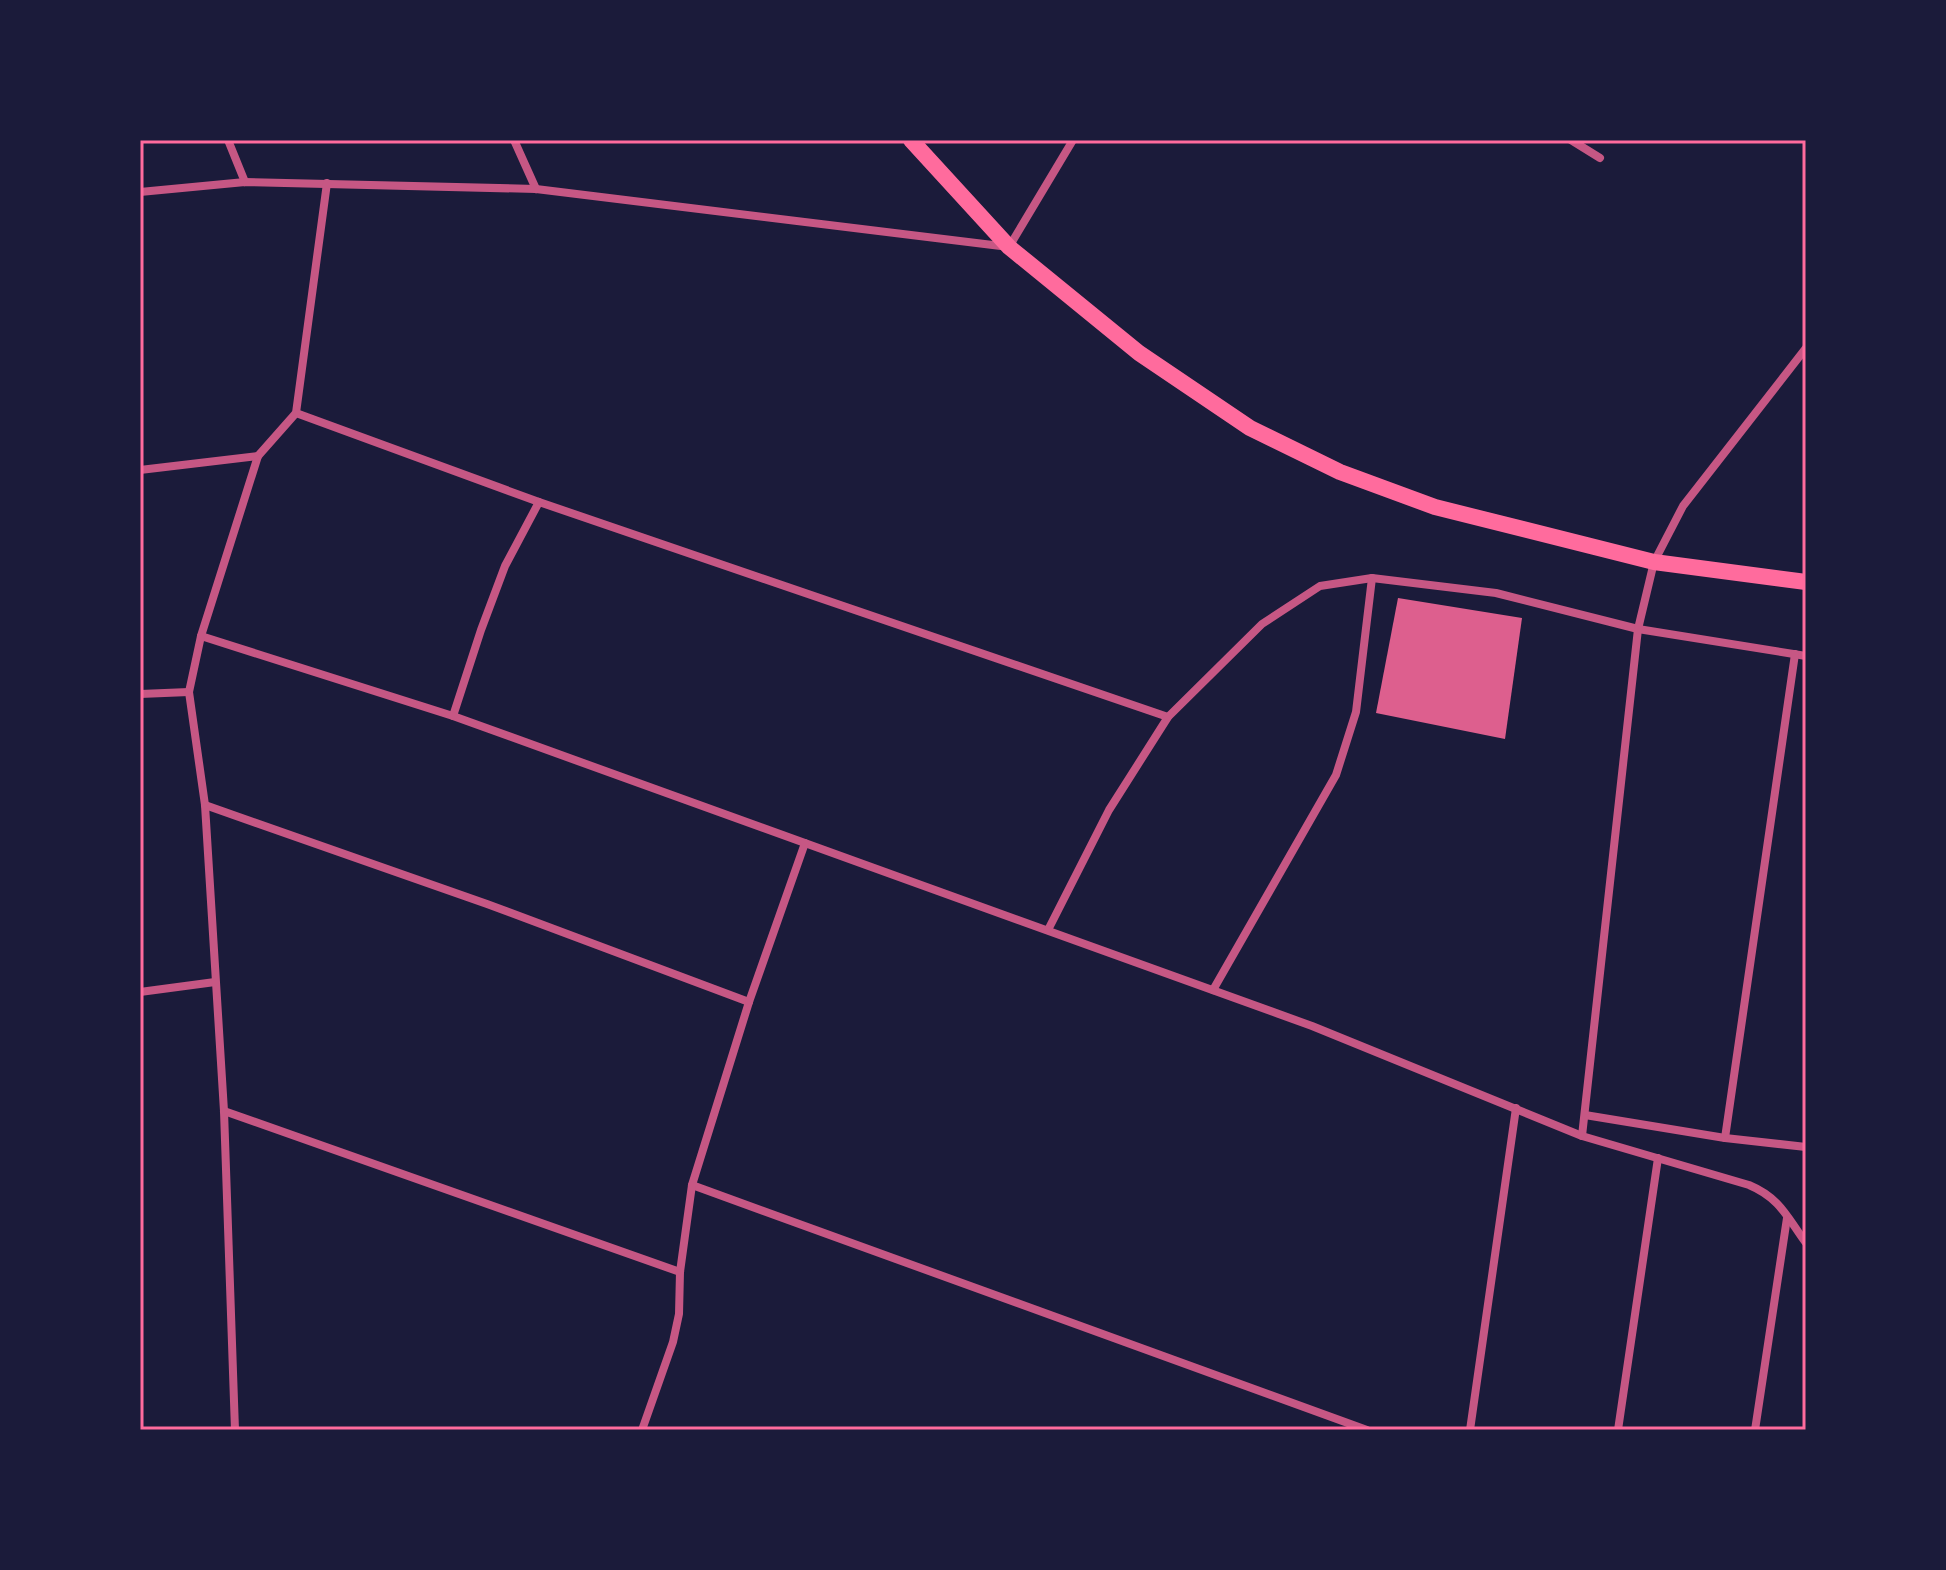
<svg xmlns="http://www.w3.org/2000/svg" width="1946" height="1570" font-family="'Sofia Sans Condensed',sans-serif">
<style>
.building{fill:#dd5f8e}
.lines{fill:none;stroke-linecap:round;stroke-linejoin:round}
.minor{stroke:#c65784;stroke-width:8}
.secondary{stroke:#ff6b9d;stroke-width:16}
.neatline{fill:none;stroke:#ff6b9d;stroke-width:3}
</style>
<rect width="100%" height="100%" fill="#1b1b3a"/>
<path class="building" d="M 1398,598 L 1522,618 L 1505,739 L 1376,713 Z"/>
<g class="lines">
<g class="minor">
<path d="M 228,140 L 245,182"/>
<path d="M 514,140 L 536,189"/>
<path d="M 1571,140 L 1600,158"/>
<path d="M 140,192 L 245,182 L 536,189 L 1009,247 L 1073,140"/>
<path d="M 296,413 L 539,502 L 1168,717"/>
<path d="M 140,470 L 258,456"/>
<path d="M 539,502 L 505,566 L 481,630 L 453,716 L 1312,1026 L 1582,1136 L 1749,1185 C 1780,1198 1787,1217 1806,1243"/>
<path d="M 201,636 L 453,716"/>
<path d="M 140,694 L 189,692"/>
<path d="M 205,805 L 487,904 L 749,1002"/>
<path d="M 1048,930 L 1109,810 L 1168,717 L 1262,624 L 1320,586 L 1372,578 L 1496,593 L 1638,629 L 1806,656"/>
<path d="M 1213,990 L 1336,775 L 1356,712 L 1372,578"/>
<path d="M 140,992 L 215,982"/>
<path d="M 224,1111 L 680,1272"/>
<path d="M 1585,1115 L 1725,1138 L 1806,1147"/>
<path d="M 1582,1136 L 1638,629 L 1654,562 L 1683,506 L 1806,348"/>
<path d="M 1725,1138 L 1795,654"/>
<path d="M 692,1185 L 1367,1430"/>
<path d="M 235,1430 L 224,1111 L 205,805 L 189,692 L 201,636 L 258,456 L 296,413 L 327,183"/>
<path d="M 642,1430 L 673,1342 L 679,1314 L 680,1272 L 692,1185 L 749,1002 L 805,843"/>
<path d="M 1470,1430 L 1516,1108"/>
<path d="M 1618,1430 L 1658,1158"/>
<path d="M 1755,1430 L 1787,1218"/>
</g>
<path class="secondary" d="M 911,140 L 1009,247 L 1139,353 L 1250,428 L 1340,472 L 1435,507 L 1654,562 L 1806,582"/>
</g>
<rect width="1946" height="1570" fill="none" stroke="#1b1b3a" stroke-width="284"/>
<rect x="142" y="142" width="1662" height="1286" class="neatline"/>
</svg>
